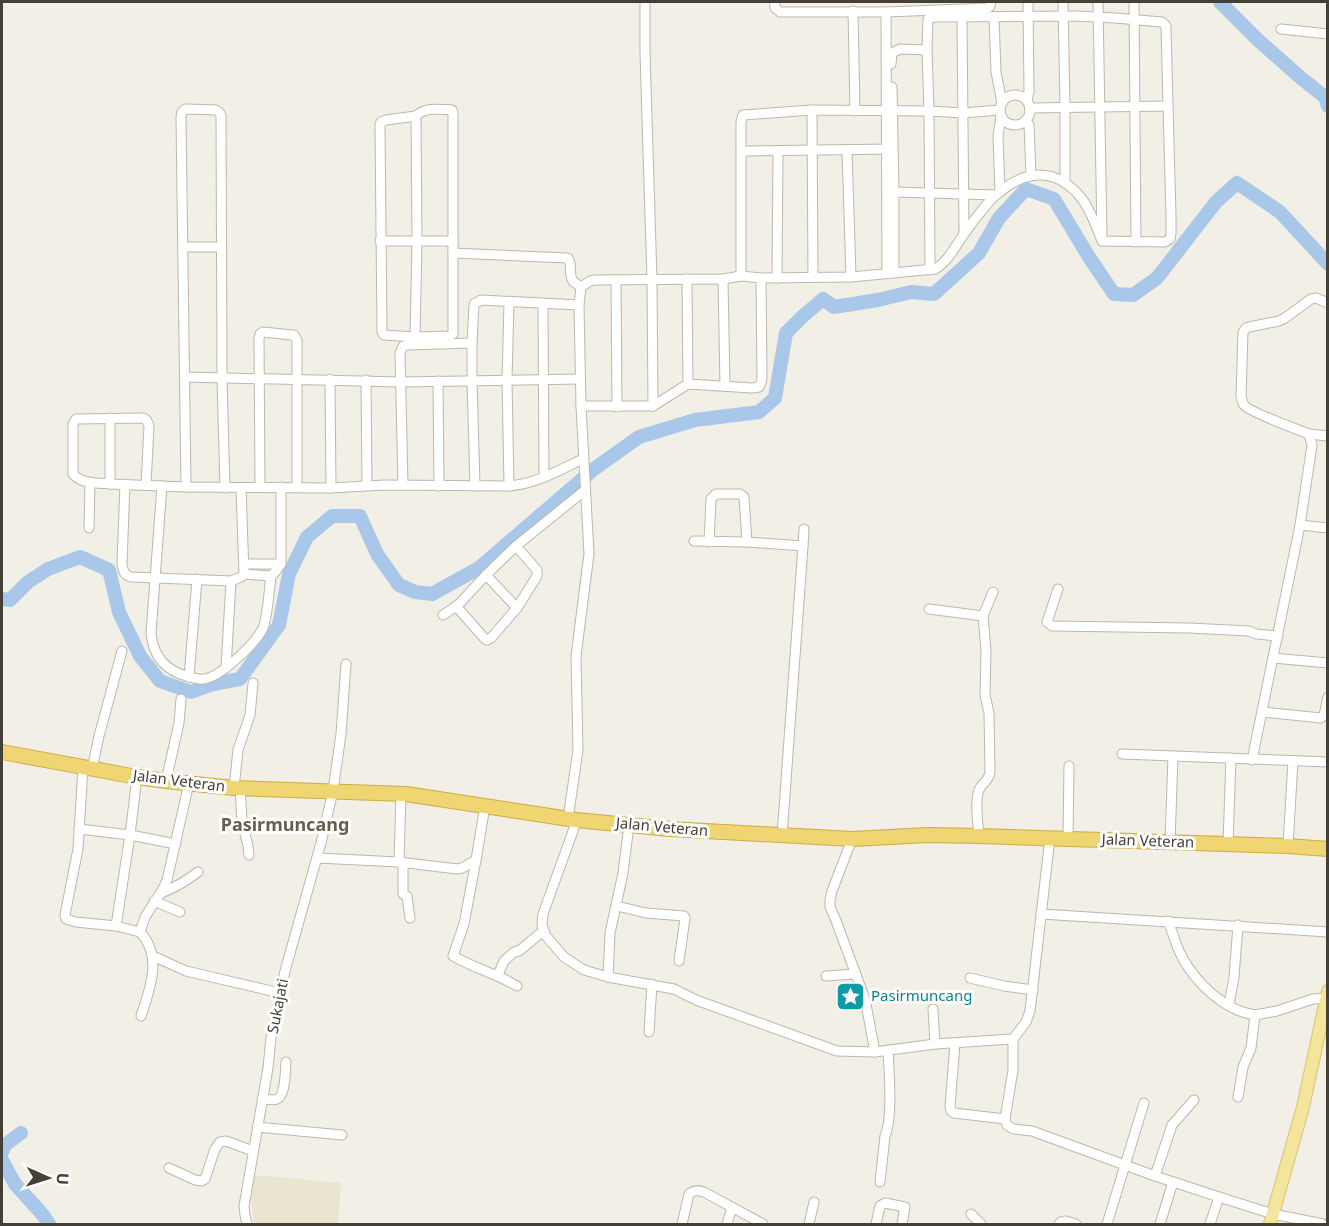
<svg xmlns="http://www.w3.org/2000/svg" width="1329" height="1226" font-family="'Noto Sans',sans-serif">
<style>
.education{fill:#e9e5d1}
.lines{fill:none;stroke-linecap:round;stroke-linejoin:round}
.river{stroke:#a8c7e9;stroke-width:14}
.minor-casing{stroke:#bcb8aa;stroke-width:11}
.major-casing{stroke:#d8c46e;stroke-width:14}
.highway-casing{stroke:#ceab44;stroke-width:16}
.minor{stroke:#fff;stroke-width:9}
.major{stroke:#f4e59c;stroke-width:12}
.highway{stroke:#f0d573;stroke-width:14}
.labels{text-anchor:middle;stroke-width:6;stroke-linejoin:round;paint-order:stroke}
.street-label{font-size:15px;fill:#444036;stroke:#fff}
.culture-label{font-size:15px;fill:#0d838f;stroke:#fff;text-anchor:start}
.quarter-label{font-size:18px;font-weight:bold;fill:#655f4e;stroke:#fff}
</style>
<rect width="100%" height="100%" fill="#f1efe6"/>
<path class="education" d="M 253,1175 L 341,1183 L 338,1224 L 284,1224 L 254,1223 L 251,1199 Z"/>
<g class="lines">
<g class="river">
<path d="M 1220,2 L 1259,41 L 1301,78 L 1325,97 L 1328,106"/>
<path d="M 2,599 L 10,600 L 28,582 L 48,569 L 80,557 L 109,570 L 119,612 L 140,656 L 160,681 L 191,692 L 213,684 L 240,679 L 279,625 L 289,574 L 307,537 L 332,516 L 360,516 L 377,554 L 399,585 L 415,592 L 432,594 L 479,568 L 594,469 L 639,437 L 695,420 L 759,412 L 775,398 L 786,333 L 802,317 L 823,299 L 834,307 L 878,300 L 911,292 L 934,294 L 979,253 L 999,218 L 1026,189 L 1054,199 L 1089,257 L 1114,294 L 1133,295 L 1157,278 L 1216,202 L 1237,183 L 1280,212 L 1328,264"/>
<path d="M 2,1152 L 5,1145 L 21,1133"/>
<path d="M 2,1160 L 15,1184 L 43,1215 L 49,1224"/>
</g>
<defs>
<g id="minor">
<path d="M 645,2 L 645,53 L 652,280 L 653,406"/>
<path d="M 775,2 L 775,8 L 780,12 L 886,12 L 988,8 L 990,6 L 991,2"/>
<path d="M 1063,2 L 1065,108 L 1065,183"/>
<path d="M 1098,2 L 1102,238"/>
<path d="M 1134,2 L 1136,242"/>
<path d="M 853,11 L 855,111"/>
<path d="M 886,12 L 887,273"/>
<path d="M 962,17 L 964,234"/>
<path d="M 994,17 L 996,72 L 1002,103"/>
<path d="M 1281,29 L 1328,34"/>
<path d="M 891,64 L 892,53 L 900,49 L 927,50"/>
<path d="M 892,87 L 894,192 L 894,273"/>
<circle cx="1015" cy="110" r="15"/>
<path d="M 1027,100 L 1029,92 L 1028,2"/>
<path d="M 812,110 L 813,277"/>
<path d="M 1026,120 L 1029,125 L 1031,175"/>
<path d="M 847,150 L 851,277"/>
<path d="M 741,151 L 892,149"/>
<path d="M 894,192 L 996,195"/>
<path d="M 1000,192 L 998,136 L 1001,116"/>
<path d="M 380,241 L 453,241 L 453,253 L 568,258 C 573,265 568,274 573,281 C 575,283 578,285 581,287"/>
<path d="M 453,241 L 453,113 L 452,110 C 440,109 424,107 416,116 L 386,120 L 381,122 L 380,125 L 382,332 L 384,335 L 415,337 L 450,336 L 453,334 L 453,253"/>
<path d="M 184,247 L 221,247"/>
<path d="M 930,270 L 929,111 L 927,50 L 928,19 L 935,17 L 1076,16 L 1115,18 L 1162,22 L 1166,26 L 1168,106"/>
<path d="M 741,276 L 741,122 L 743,115 L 812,110 L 929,111 L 963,113 L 1000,110"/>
<path d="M 777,278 L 778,152"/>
<path d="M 687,279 L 688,384"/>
<path d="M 723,279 L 725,386"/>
<path d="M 616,280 L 617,407"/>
<path d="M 509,302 L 507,380 L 509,486"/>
<path d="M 543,304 L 544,477"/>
<path d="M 415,337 L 417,242 L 416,116"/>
<path d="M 185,377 L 401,382 L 580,379"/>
<path d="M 330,379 L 331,488"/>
<path d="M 366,380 L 367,485"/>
<path d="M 438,381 L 439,486"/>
<path d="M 581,406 L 653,406 L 688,384 L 752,388 L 759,387 L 761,383 L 762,378 L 761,278"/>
<path d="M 110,418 L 110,484 L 186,487"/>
<path d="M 1309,434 L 1328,436"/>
<path d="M 110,484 C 98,483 81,484 73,474 L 73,424 L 76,419 L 144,418 L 147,421 L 149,426 L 146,485"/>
<path d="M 125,484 L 122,563 C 123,571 124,575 131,577 L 231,581 L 241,577 L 244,574 L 241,488"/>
<path d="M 403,485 L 400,353 L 403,346 L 407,345 L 472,343"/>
<path d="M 162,486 L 151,633 C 153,657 166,671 189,677"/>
<path d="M 475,486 L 472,380 L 472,343 L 474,304 L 481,300 L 579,305"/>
<path d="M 260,487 L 259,338 L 260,334 L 263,332 L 292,335 L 294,335 L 297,340 L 297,487"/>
<path d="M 225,488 L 222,378 L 221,115 L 219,112 L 216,110 L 186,109 C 181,111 181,115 181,119 L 186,487 L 331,488 L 385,485 L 509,486 C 536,484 559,470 583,459"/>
<path d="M 1300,525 L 1328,528"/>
<path d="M 89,528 L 90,482"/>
<path d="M 694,541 L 747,542 L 803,546 L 804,529"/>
<path d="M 709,542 L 711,499 L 716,494 L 740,494 L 744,497 L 747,542"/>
<path d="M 244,564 L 281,564"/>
<path d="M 244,574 L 271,576"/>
<path d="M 486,575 L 517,608"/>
<path d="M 197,579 L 189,677 C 194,678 199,680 203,679 C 220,678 256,643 263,628 C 268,615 269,590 271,576 L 276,571 L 281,564 L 281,487"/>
<path d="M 1058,589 L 1047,622 L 1052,626 L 1189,628 L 1249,631 L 1256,634 L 1278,636"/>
<path d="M 456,606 L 485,639 L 487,640 L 491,638 L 517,608 L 537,576 L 537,570 L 516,546"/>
<path d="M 929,609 L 983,616"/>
<path d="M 443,615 L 458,605 L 486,575 L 516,546 L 584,491"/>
<path d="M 1273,658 L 1328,663"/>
<path d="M 226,668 L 231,581"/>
<path d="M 1262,712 L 1321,718 L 1324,715 L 1328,697"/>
<path d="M 1122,754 L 1328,762"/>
<path d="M 1252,760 L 1300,525 L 1312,445 L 1309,434 C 1299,430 1249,412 1244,405 C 1242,402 1242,399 1241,396 L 1243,332 L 1246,328 L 1249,327 L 1279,321 L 1285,318 L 1311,299 L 1316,298 L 1328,303"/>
<path d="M 83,767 L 78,849 L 65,915 L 66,919 L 76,922 L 116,926 L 130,835 L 137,777"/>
<path d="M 92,769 L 99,736 L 122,651"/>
<path d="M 166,781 L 179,723 L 181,699"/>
<path d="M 240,787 L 242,822 L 248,846 L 249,855"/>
<path d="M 234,788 L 238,750 L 250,715 L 253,683"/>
<path d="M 568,819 L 578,750 L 576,656 L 589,554 L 581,406 L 579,305 L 581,287 L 590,281 L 595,280 L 723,279 L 741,276 L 761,278 L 851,277 L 935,269 C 948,262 956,245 964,234 C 973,222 986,203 997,194 C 1026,169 1057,167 1082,199 C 1090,209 1097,228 1102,241 L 1165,242 L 1170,239 L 1171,233 L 1171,215 L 1168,106 L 1030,108"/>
<path d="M 576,820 L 573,831 L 543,914 L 542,925 L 546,936 L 564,957 L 584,970 L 608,977 L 674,989 L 696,1000 L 837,1051 L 875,1052 L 935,1044 L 1013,1039"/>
<path d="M 79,829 L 130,835 L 176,844"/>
<path d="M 782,836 L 803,546"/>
<path d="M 979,836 C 978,825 974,797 980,788 C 984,782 989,780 990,772 L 989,713 L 985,695 L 986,650 L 983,616 L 993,592"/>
<path d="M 1050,838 L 1030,1011 L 1026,1022 L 1013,1039 L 1013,1070 L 1005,1119 L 1007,1125 L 1013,1129 L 1032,1131 L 1155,1176 L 1219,1197 L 1273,1214 L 1323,1224"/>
<path d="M 852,839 L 832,891 L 830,900 L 830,907 L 835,918 L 865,999 L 875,1052"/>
<path d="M 1068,839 L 1069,766"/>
<path d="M 1170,842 L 1173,756"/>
<path d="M 1228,844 L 1231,758"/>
<path d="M 1288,846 L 1293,761"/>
<path d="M 317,858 L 399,862 L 457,869 L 462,868 L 476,860 L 485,806"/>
<path d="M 476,860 L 464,924 L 453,956 C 474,968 497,974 517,986"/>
<path d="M 399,862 L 401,794"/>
<path d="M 403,862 L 403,894 L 407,896 L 410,918"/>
<path d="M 161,893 C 175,888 186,881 198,872"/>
<path d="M 154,901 L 180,912"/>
<path d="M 617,906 L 646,913 L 684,916 L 685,918 L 679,961"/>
<path d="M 1041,914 L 1328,932"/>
<path d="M 1168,921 C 1173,933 1176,946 1182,957 C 1196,983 1225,1011 1255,1015"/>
<path d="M 116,926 L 140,932 C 163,956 150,989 141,1016"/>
<path d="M 140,932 L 145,917 L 163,889 L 167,880 L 189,783"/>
<path d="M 153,956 L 186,971 L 280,993"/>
<path d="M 498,975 L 504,961 L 514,952 L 519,951 L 543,931"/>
<path d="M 826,976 L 855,974"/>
<path d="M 608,977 L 610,933 L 623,873 L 629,825"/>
<path d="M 970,978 L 1004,986 L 1033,990"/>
<path d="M 1229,1005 L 1234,977 L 1238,925"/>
<path d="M 933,1009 L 935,1044"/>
<path d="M 649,1032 L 652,984"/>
<path d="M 955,1043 L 950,1107 L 951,1111 L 954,1113 L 1005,1119"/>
<path d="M 1238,1097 L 1243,1067 L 1251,1048 L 1255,1015 L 1277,1011 L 1313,999 L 1326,998"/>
<path d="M 262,1099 C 266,1099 273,1101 277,1099 C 286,1095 285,1071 286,1062"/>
<path d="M 257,1127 L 342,1135"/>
<path d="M 169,1168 L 195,1180 L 202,1181 L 205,1179 L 215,1149 L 220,1142 L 226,1141 L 253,1151"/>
<path d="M 1155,1176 L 1172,1125 L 1194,1100"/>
<path d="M 880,1182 L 885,1136 C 893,1118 889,1071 888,1050"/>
<path d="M 971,1214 L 981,1224"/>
<path d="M 247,1224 L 245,1215 L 244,1206 L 268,1068 L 271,1038 L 285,971 L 321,843 L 333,791 L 341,734 L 346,664"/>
<path d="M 682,1224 L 689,1194 C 694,1190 698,1190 704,1192 L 763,1224"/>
<path d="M 727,1224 L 732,1207"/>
<path d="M 809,1224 L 814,1202"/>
<path d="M 876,1224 L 880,1206 L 885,1203 L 905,1207 L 902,1224"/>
<path d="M 1059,1224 L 1061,1222 L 1066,1221 L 1076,1224"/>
<path d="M 1107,1224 L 1144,1103"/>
<path d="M 1160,1224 L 1173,1182"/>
<path d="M 1210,1224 L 1219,1197"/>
</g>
<path id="major" d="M 1270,1224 L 1303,1107 L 1328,991"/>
<path id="highway" d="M 2,752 L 137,777 L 166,781 L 234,788 L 406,794 L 576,820 L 670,829 L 852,839 L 928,835 L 979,836 L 1288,846 L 1328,849"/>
</defs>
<use href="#minor" class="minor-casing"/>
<use href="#major" class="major-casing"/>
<use href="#highway" class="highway-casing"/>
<use href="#minor" class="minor"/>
<use href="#major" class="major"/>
<use href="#highway" class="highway"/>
</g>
<defs>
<symbol id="sight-square" viewBox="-11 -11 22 22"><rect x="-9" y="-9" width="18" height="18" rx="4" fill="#0f9aa8" stroke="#fff"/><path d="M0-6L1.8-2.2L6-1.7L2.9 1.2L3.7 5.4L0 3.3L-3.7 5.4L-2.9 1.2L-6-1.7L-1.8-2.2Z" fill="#fff"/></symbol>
</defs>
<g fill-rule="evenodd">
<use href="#sight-square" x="834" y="980" width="33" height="33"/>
</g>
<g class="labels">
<g class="street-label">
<text transform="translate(179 781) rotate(7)" y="5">Jalan Veteran</text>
<text transform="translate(662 827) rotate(5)" y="5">Jalan Veteran</text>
<text transform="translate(1148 841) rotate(2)" y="5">Jalan Veteran</text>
<text transform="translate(278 1006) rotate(-79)" y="5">Sukajati</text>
</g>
<g class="culture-label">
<text x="871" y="1001">Pasirmuncang</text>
</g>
<g class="quarter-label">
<text x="285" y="831">Pasirmuncang</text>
</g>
</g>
<rect width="1329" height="1226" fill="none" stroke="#444036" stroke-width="6"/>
<g transform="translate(48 1178) rotate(93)" stroke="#ffffff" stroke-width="4.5" paint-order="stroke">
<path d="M0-4.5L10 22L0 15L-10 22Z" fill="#444036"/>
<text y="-9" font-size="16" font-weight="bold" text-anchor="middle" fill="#444036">U</text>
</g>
</svg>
